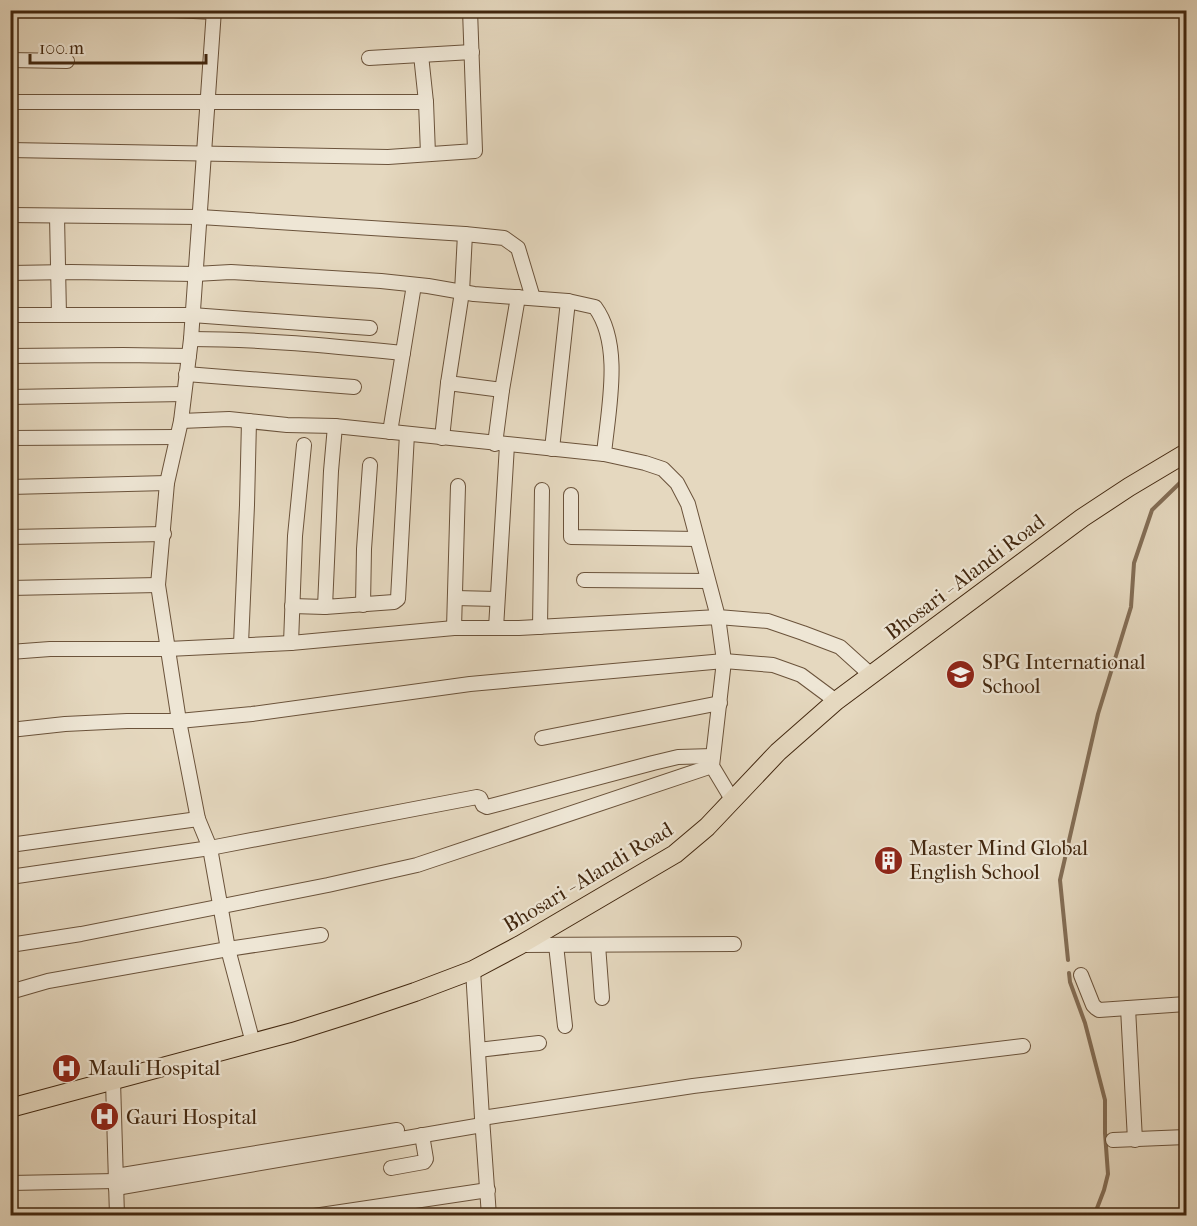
<svg xmlns="http://www.w3.org/2000/svg" width="1197" height="1226" font-family="'IM FELL French Canon',serif">
<style>
.lines{fill:none;stroke-linecap:round;stroke-linejoin:round}
.stream{stroke:#836d55;stroke-width:4}
.minor-casing{stroke:#6b533b;stroke-width:16}
.major-casing{stroke:#42270f;stroke-width:20}
.minor{stroke:#eee6d5;stroke-width:14}
.major{stroke:#e5d8bf;stroke-width:18}
.labels{text-anchor:middle;stroke-width:4.5;stroke-linejoin:round;paint-order:stroke}
.street-label{font-size:21px;fill:#42270f;stroke:#eee6d5}
.poi-label{font-size:21px;fill:#42270f;stroke:#eee6d5;text-anchor:start}
</style>
<rect width="100%" height="100%" fill="#e5d8bf"/>
<filter id="stains"><feTurbulence type="fractalNoise" baseFrequency=".00333" numOctaves="4"/><feColorMatrix values="0 0 0 0 .2 0 0 0 0 .09 0 0 0 0 .02 0 0 0 .5 -.17"/></filter>
<radialGradient id="worn" r=".72"><stop offset=".6" stop-color="#630" stop-opacity="0"/><stop offset="1" stop-color="#630" stop-opacity=".3"/></radialGradient>
<g class="lines">
<g class="stream">
<path d="M 1068,960 L 1060,880 L 1098,714 L 1131,607 L 1134,563 L 1152,510 L 1185,478 L 1186,474"/>
<path d="M 1069,973 L 1070,982 L 1085,1023 L 1105,1100 L 1105,1133 L 1108,1174 L 1104,1190 L 1094,1216"/>
</g>
<defs>
<g id="minor">
<path d="M 173,10 L 214,12"/>
<path d="M 214,10 L 191,339 L 181,421 L 167,483 L 158,585 L 179,721 L 198,819 L 210,848 L 228,949 L 253,1043"/>
<path d="M 421,55 L 426,102 L 428,154"/>
<path d="M 369,58 L 472,52"/>
<path d="M 10,60 L 67,61"/>
<path d="M 10,102 L 426,102"/>
<path d="M 10,150 L 388,157 L 475,151 L 470,10"/>
<path d="M 10,215 L 200,217 L 465,234 L 504,238 L 518,248 L 533,298"/>
<path d="M 57,216 L 59,315"/>
<path d="M 465,234 L 462,292 L 448,383 L 502,390 L 518,297"/>
<path d="M 10,273 L 71,272 L 195,274 L 231,272 L 381,281 L 428,286 L 474,294 L 568,301 L 595,307 C 623,345 608,410 604,454 L 645,463 L 663,469 L 677,483 L 688,504 L 718,617 L 768,621 L 803,633 L 840,647 L 871,675"/>
<path d="M 10,315 L 192,315 L 370,328"/>
<path d="M 191,339 C 262,339 332,346 403,353"/>
<path d="M 10,356 L 123,355 L 189,356"/>
<path d="M 186,374 L 354,387"/>
<path d="M 10,397 L 184,394"/>
<path d="M 181,421 L 229,419 L 287,425 L 335,426 L 604,454"/>
<path d="M 335,426 L 331,471 L 325,607 L 394,602 L 398,599 L 407,434"/>
<path d="M 390,432 L 414,285"/>
<path d="M 10,438 L 176,437"/>
<path d="M 442,438 L 448,383"/>
<path d="M 495,444 L 502,390"/>
<path d="M 552,449 L 568,301"/>
<path d="M 10,487 L 167,483"/>
<path d="M 571,495 L 571,537 L 697,539"/>
<path d="M 10,537 L 164,534"/>
<path d="M 584,580 L 708,581"/>
<path d="M 10,588 L 158,585"/>
<path d="M 455,598 L 497,599"/>
<path d="M 363,605 L 364,549 L 370,465"/>
<path d="M 292,606 L 325,607"/>
<path d="M 540,627 L 542,490"/>
<path d="M 454,628 L 458,486"/>
<path d="M 496,628 L 507,445"/>
<path d="M 291,643 L 295,536 L 304,445"/>
<path d="M 241,644 L 247,505 L 249,421"/>
<path d="M 10,652 L 50,649 L 168,649 L 291,643 L 454,628 L 519,628 L 718,617 L 724,661 L 712,766 L 733,801"/>
<path d="M 10,730 L 65,724 L 127,721 L 179,721 L 252,714 L 470,684 L 724,661 L 773,665 L 801,675 L 836,701"/>
<path d="M 542,738 L 720,703"/>
<path d="M 10,845 L 198,819"/>
<path d="M 10,877 L 210,848 L 477,797 L 480,798 L 483,805 L 487,807 L 653,763 L 678,757 L 713,756"/>
<path d="M 10,945 L 81,934 L 328,885 L 417,865 L 712,766"/>
<path d="M 520,945 L 734,944"/>
<path d="M 556,945 L 565,1026"/>
<path d="M 598,945 L 602,998"/>
<path d="M 473,970 L 482,1118 L 489,1216"/>
<path d="M 1081,975 L 1093,1005 L 1096,1008 L 1099,1010 L 1186,1004"/>
<path d="M 10,992 L 48,981 L 228,949 L 321,935"/>
<path d="M 1128,1008 L 1135,1140"/>
<path d="M 478,1050 L 539,1043"/>
<path d="M 113,1081 L 117,1216"/>
<path d="M 482,1118 L 693,1086 L 1023,1046"/>
<path d="M 1113,1140 L 1186,1137"/>
<path d="M 391,1168 L 424,1162 L 426,1159 L 422,1135"/>
<path d="M 116,1176 L 397,1130"/>
<path d="M 10,1183 L 116,1181"/>
<path d="M 116,1188 L 482,1125"/>
<path d="M 314,1216 L 488,1190"/>
</g>
<path id="major" d="M 10,1108 L 293,1032 L 353,1013 L 415,992 L 473,970 L 520,945 L 675,854 L 707,827 L 778,752 L 836,701 L 1082,518 L 1129,487 L 1186,453"/>
</defs>
<use href="#minor" class="minor-casing"/>
<use href="#major" class="major-casing"/>
<use href="#minor" class="minor"/>
<use href="#major" class="major"/>
</g>
<defs>
<symbol id="school-disc" viewBox="-11 -11 22 22"><circle r="9.5" fill="#8f2418" stroke="#eee6d5"/><path d="M0-5L7-2L0 1L-7-2ZM-4 1L0 2.5L4 1V4Q0 6-4 4Z" fill="#fff"/></symbol>
<symbol id="building-disc" viewBox="-11 -11 22 22"><circle r="9.5" fill="#8f2418" stroke="#eee6d5"/><path d="M-4-6H4V6H1V3H-1V6H-4ZM-2.5-4.3h1.7v1.8h-1.7ZM.8-4.3h1.7v1.8H.8ZM-2.5-1h1.7V.8h-1.7ZM.8-1h1.7V.8H.8Z" fill="#fff"/></symbol>
<symbol id="hospital-disc" viewBox="-11 -11 22 22"><circle r="9.5" fill="#8f2418" stroke="#eee6d5"/><path d="M-5-5h3v3.5h4V-5h3V5h-3V1.5h-4V5h-3Z" fill="#fff"/></symbol>
</defs>
<g fill-rule="evenodd">
<use href="#school-disc" x="944" y="658" width="33" height="33"/>
<use href="#building-disc" x="872" y="844" width="33" height="33"/>
<use href="#hospital-disc" x="50" y="1052" width="33" height="33"/>
<use href="#hospital-disc" x="88" y="1100" width="33" height="33"/>
</g>
<g class="labels">
<g class="street-label">
<text transform="translate(965 577) rotate(-37)" y="7">Bhosari - Alandi Road</text>
<text transform="translate(588 877) rotate(-31)" y="7">Bhosari - Alandi Road</text>
</g>
<g class="poi-label">
<text x="982" y="669">SPG International<tspan x="982" dy="24">School</tspan></text>
<text x="909" y="855">Master Mind Global<tspan x="909" dy="24">English School</tspan></text>
<text x="88" y="1075">Mauli Hospital</text>
<text x="126" y="1124">Gauri Hospital</text>
</g>
</g>
<rect width="1197" height="1226" fill="none" stroke="#e5d8bf" stroke-width="36"/>
<rect x="12" y="12" width="1173" height="1202" fill="none" stroke="#42270f" stroke-width="3"/>
<rect x="18" y="18" width="1161" height="1190" fill="none" stroke="#42270f" stroke-width="1.5"/>
<path d="M30 54v9h176v-9" fill="none" stroke="#42270f" stroke-width="3"/>
<text x="39" y="54" font-size="18" fill="#42270f" stroke="#eee6d5" stroke-width="4.5" paint-order="stroke">100 m</text>
<rect width="100%" height="100%" filter="url(#stains)"/>
<rect width="100%" height="100%" fill="url(#worn)"/>
</svg>
